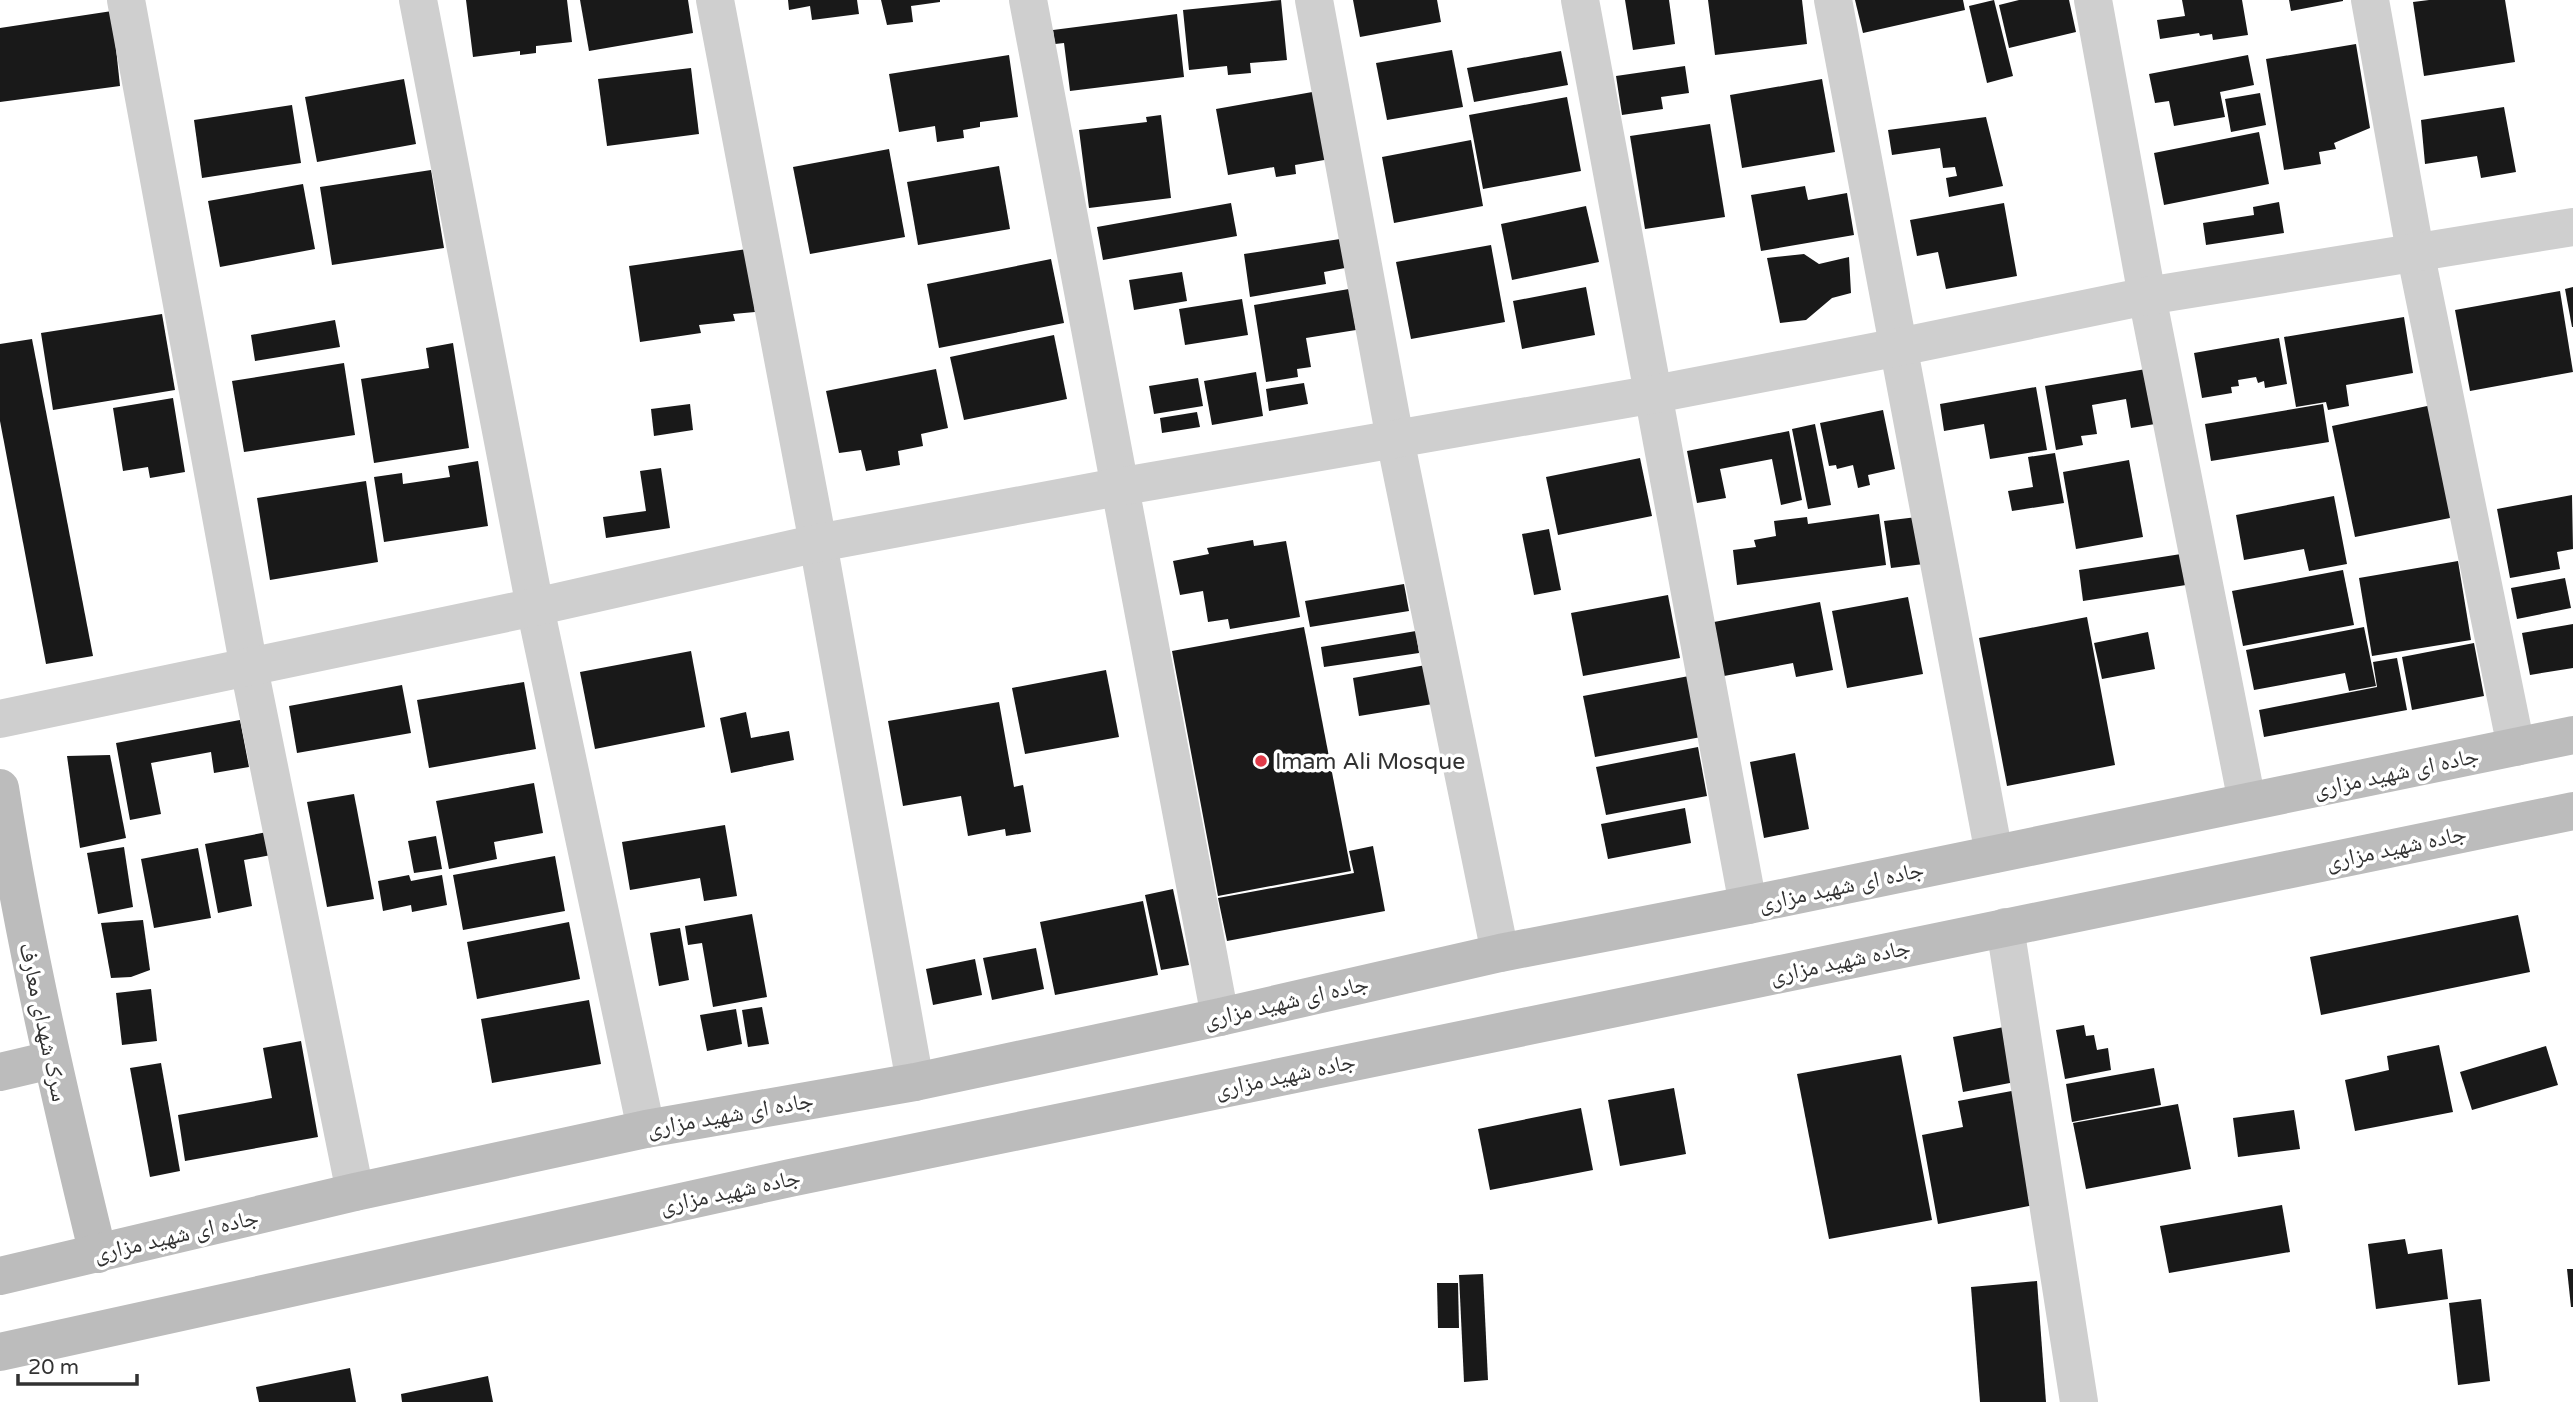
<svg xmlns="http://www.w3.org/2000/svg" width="2573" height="1402" font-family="'Varela Round','Noto Naskh Arabic',sans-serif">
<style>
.building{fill:#191919}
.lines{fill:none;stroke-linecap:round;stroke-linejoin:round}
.street{stroke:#cfcfcf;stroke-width:38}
.secondary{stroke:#bcbcbc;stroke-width:38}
.poi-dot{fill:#e13b49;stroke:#fff;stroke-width:2.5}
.labels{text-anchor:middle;stroke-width:7;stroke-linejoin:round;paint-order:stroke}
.poi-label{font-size:23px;fill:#323232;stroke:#fff;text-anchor:start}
.street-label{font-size:23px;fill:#323232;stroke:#fff}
</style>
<rect width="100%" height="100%" fill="#fff"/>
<g class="building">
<path d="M 466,0 L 567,0 L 572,42 L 536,46 L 536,53 L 520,55 L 520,51 L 473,57 Z"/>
<path d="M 580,0 L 688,0 L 693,33 L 589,51 Z"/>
<path d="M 788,0 L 857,0 L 859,14 L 812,20 L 810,6 L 789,10 Z"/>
<path d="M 881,0 L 940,0 L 940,2 L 911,6 L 913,22 L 887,25 Z"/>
<path d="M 1281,0 L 1287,60 L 1250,63 L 1251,73 L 1228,75 L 1227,66 L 1189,70 L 1183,10 Z"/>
<path d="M 1353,0 L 1437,0 L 1441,22 L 1360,37 Z"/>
<path d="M 1625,0 L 1669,0 L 1675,44 L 1633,50 Z"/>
<path d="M 1708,0 L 1802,0 L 1807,44 L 1715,55 Z"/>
<path d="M 1855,0 L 1963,0 L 1965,10 L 1863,33 Z"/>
<path d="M 1994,0 L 2013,76 L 1987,83 L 1969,6 Z"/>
<path d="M 2019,0 L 2069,0 L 2076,32 L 2009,48 L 1999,5 Z"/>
<path d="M 2182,0 L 2242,0 L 2248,35 L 2213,40 L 2212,34 L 2200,36 L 2199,33 L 2160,39 L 2157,20 L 2185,16 Z"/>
<path d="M 2289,0 L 2343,0 L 2343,1 L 2291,11 Z"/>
<path d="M 2429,0 L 2505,0 L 2515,62 L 2424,76 L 2413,2 Z"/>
<path d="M 112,11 L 120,86 L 0,102 L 0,28 Z"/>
<path d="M 1177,14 L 1184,77 L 1070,91 L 1064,43 L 1055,44 L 1053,30 Z"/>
<path d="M 2356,44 L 2370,128 L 2334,143 L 2336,149 L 2319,152 L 2321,164 L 2284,170 L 2266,59 Z"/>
<path d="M 1452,50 L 1463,107 L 1387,120 L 1376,63 Z"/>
<path d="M 1561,51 L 1568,85 L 1474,102 L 1467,68 Z"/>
<path d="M 1009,55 L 1018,117 L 980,122 L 980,127 L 963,130 L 964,138 L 937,142 L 935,126 L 899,132 L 889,74 Z"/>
<path d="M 2248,55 L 2254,85 L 2220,92 L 2225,117 L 2174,126 L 2169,101 L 2155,103 L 2149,74 Z"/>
<path d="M 1685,66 L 1689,93 L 1661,97 L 1663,109 L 1622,115 L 1616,76 Z"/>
<path d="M 691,68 L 699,134 L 607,146 L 598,79 Z"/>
<path d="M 404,79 L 416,144 L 317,162 L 305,97 Z"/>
<path d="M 1822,79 L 1835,152 L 1742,168 L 1730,95 Z"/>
<path d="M 1318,91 L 1330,159 L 1295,165 L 1296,174 L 1276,177 L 1274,167 L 1228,175 L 1216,109 Z"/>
<path d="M 2260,93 L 2266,125 L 2231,132 L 2225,99 Z"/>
<path d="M 1567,97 L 1581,171 L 1483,189 L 1469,115 Z"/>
<path d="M 292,105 L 301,163 L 202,178 L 194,120 Z"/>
<path d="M 2504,107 L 2516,172 L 2481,178 L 2477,156 L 2425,164 L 2421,120 Z"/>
<path d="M 1161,115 L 1171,198 L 1089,208 L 1079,130 L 1147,122 L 1146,117 Z"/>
<path d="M 1986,117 L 2003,186 L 1949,197 L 1946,178 L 1957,176 L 1955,167 L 1943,168 L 1940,148 L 1892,155 L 1888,130 Z"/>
<path d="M 1710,124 L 1725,217 L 1645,229 L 1630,136 Z"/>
<path d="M 2259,132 L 2269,184 L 2164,205 L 2154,153 Z"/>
<path d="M 1471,140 L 1483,206 L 1394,223 L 1382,157 Z"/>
<path d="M 889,149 L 905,237 L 810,254 L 793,167 Z"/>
<path d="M 999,166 L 1010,229 L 918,245 L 907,182 Z"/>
<path d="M 431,170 L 444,248 L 332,265 L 320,187 Z"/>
<path d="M 303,184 L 315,249 L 220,267 L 208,201 Z"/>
<path d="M 1805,186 L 1808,200 L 1847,193 L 1854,235 L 1761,251 L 1751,195 Z"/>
<path d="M 2279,202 L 2284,233 L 2206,245 L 2203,223 L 2254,215 L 2253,207 Z"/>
<path d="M 1231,203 L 1237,236 L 1103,260 L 1097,227 Z"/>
<path d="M 2004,203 L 2017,276 L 1946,289 L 1938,252 L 1917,256 L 1910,220 Z"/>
<path d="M 1586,206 L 1599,262 L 1512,280 L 1501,224 Z"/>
<path d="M 1340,239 L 1345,268 L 1324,272 L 1326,284 L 1250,297 L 1244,254 Z"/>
<path d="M 1491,245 L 1505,322 L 1411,339 L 1396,262 Z"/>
<path d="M 747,249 L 755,312 L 733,314 L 735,321 L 699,325 L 701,333 L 640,342 L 629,266 Z"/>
<path d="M 1804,254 L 1819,264 L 1849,257 L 1851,293 L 1832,298 L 1806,320 L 1780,323 L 1767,258 Z"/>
<path d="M 1051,259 L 1064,323 L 939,348 L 927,284 Z"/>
<path d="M 1182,272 L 1187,301 L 1134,310 L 1129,280 Z"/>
<path d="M 1586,287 L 1595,335 L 1522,349 L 1513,301 Z"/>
<path d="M 2573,287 L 2573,327 L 2572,327 L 2565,289 Z"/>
<path d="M 1349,289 L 1356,330 L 1306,338 L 1311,367 L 1297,369 L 1298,377 L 1266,382 L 1254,305 Z"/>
<path d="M 2560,291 L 2573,372 L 2470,391 L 2455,310 Z"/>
<path d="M 1242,299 L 1248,335 L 1185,345 L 1179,309 Z"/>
<path d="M 162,314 L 175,390 L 53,410 L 41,333 Z"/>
<path d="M 2404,317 L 2413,373 L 2346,385 L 2349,406 L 2328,410 L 2326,402 L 2296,407 L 2284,337 Z"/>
<path d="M 335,320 L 340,347 L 255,361 L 251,335 Z"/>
<path d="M 1054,335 L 1067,399 L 964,420 L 950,357 Z"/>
<path d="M 2279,338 L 2287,384 L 2265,388 L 2264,381 L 2258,383 L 2256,377 L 2238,380 L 2239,386 L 2231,387 L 2232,393 L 2202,398 L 2194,353 Z"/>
<path d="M 32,339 L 93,656 L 46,664 L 0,421 L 0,344 Z"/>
<path d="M 453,343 L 469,448 L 374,463 L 361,379 L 429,368 L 426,348 Z"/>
<path d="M 344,363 L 355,435 L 244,452 L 232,381 Z"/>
<path d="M 936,369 L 948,428 L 921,434 L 923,446 L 898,451 L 900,465 L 866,471 L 861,450 L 839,453 L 826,391 Z"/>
<path d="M 2146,369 L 2155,424 L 2131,428 L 2126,399 L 2092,405 L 2097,434 L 2081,436 L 2083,445 L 2056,450 L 2045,386 Z"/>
<path d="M 1256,372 L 1263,416 L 1212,425 L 1204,381 Z"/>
<path d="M 1198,378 L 1203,406 L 1154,414 L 1149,386 Z"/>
<path d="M 1304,383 L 1308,404 L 1269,411 L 1266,389 Z"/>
<path d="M 2036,387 L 2047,450 L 1990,459 L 1984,424 L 1944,431 L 1940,404 Z"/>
<path d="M 173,398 L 185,472 L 150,478 L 148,467 L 123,471 L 113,408 Z"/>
<path d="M 690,404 L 693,430 L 654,436 L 651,409 Z"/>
<path d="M 2323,404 L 2329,442 L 2211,461 L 2205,424 Z"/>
<path d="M 2432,405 L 2455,517 L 2355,537 L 2332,426 Z"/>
<path d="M 1883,410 L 1895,469 L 1868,475 L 1870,485 L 1858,488 L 1853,465 L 1837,469 L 1836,465 L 1829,466 L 1820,423 Z"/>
<path d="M 1197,412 L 1200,427 L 1162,433 L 1160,418 Z"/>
<path d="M 1815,424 L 1831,505 L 1808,509 L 1792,429 Z"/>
<path d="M 1789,431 L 1802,500 L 1781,505 L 1772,459 L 1720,469 L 1726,498 L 1697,503 L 1687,451 Z"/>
<path d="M 2055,453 L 2064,503 L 2012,511 L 2008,491 L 2033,487 L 2028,457 Z"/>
<path d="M 1640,458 L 1652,516 L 1558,535 L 1546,477 Z"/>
<path d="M 2129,460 L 2143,537 L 2076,549 L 2063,472 Z"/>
<path d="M 478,461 L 488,526 L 384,542 L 374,477 L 402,473 L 403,484 L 450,477 L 448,466 Z"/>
<path d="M 661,468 L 670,528 L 606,538 L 603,517 L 646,511 L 640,471 Z"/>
<path d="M 366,481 L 378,562 L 270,580 L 257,498 Z"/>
<path d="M 2572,495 L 2573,549 L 2557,552 L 2560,569 L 2510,578 L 2497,509 Z"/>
<path d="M 2334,496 L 2347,564 L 2309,571 L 2304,549 L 2244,560 L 2236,515 Z"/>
<path d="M 1879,514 L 1886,565 L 1737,585 L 1733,550 L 1756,547 L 1754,540 L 1776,536 L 1774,521 L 1807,517 L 1808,524 Z"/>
<path d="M 1917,517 L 1924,564 L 1891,568 L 1884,521 Z"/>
<path d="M 1549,529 L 1561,590 L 1534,595 L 1522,534 Z"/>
<path d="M 1253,540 L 1254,546 L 1286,541 L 1300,617 L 1230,629 L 1228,619 L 1208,622 L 1203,591 L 1180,595 L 1173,561 L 1209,554 L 1207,548 Z"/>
<path d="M 2181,554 L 2186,585 L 2083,601 L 2079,570 Z"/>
<path d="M 2458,561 L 2471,640 L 2372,656 L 2359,578 Z"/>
<path d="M 2343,570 L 2354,625 L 2243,646 L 2232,591 Z"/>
<path d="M 2565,578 L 2571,608 L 2517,619 L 2511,588 Z"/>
<path d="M 1404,584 L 1409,611 L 1310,627 L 1305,601 Z"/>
<path d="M 1668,595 L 1680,658 L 1583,676 L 1571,613 Z"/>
<path d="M 1908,597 L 1923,674 L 1847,688 L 1832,611 Z"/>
<path d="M 1820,602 L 1833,670 L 1796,677 L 1793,663 L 1724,676 L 1714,622 Z"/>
<path d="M 2087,617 L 2115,765 L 2007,786 L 1979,638 Z"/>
<path d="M 2573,624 L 2573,668 L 2530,675 L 2522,633 Z"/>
<path d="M 1304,627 L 1351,871 L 1218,896 L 1172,651 Z"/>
<path d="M 2364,627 L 2376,686 L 2349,691 L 2345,673 L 2254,690 L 2246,650 Z"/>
<path d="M 1416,631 L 1419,653 L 1324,667 L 1321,647 Z"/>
<path d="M 2148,632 L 2155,669 L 2102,679 L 2094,643 Z"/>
<path d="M 2474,643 L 2484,696 L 2412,710 L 2402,657 Z"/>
<path d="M 691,651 L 705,727 L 595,749 L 580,672 Z"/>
<path d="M 2397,658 L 2407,710 L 2264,737 L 2259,710 L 2377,687 L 2373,662 Z"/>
<path d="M 1426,665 L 1433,704 L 1359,716 L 1353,678 Z"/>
<path d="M 1106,670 L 1119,737 L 1025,754 L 1012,688 Z"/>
<path d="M 1689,676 L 1701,737 L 1595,757 L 1583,696 Z"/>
<path d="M 524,682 L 536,749 L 429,768 L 417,700 Z"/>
<path d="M 402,685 L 411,733 L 297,753 L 289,706 Z"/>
<path d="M 999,702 L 1014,787 L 1023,785 L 1031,832 L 1006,836 L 1005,829 L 968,836 L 961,796 L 903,806 L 888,721 Z"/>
<path d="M 746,712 L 751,738 L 789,731 L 794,760 L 731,773 L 720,718 Z"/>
<path d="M 240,720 L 249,767 L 214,773 L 211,752 L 151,763 L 161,814 L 130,820 L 116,743 Z"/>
<path d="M 1698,747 L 1707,796 L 1606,815 L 1596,767 Z"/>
<path d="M 1795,753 L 1809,829 L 1764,838 L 1750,762 Z"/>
<path d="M 110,755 L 126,838 L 80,848 L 67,756 Z"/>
<path d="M 534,783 L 543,833 L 494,842 L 497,859 L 449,869 L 436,801 Z"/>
<path d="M 354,794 L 374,899 L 327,907 L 307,802 Z"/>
<path d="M 1685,808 L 1691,843 L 1608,859 L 1601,824 Z"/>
<path d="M 725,825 L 737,896 L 704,901 L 700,878 L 630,890 L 622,842 Z"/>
<path d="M 267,832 L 271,855 L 244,860 L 252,906 L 218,913 L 205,844 Z"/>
<path d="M 436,836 L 442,869 L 414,873 L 408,841 Z"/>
<path d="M 1373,846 L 1385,911 L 1227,941 L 1218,898 L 1354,873 L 1349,851 Z"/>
<path d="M 124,847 L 133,907 L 98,914 L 87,853 Z"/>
<path d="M 198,848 L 211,918 L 154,928 L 141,859 Z"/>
<path d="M 555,856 L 565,911 L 463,930 L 453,875 Z"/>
<path d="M 409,875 L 411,881 L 442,875 L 447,905 L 412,912 L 411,905 L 383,911 L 378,881 Z"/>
<path d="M 1173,889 L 1189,965 L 1161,970 L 1145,895 Z"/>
<path d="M 1143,901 L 1158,975 L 1055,995 L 1040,922 Z"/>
<path d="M 752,914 L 767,997 L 713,1007 L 702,943 L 688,945 L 685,926 Z"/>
<path d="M 2518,915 L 2530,972 L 2321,1015 L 2310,957 Z"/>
<path d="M 143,920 L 150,970 L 131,977 L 111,978 L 101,923 Z"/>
<path d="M 569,922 L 580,979 L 477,999 L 467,942 Z"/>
<path d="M 680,928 L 689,980 L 659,986 L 650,933 Z"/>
<path d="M 1036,948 L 1044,989 L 992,1000 L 983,958 Z"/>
<path d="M 975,959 L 982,995 L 933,1005 L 926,969 Z"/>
<path d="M 151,989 L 157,1041 L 122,1045 L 116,993 Z"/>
<path d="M 589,1000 L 601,1064 L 492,1083 L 481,1019 Z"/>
<path d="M 762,1007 L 769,1044 L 748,1047 L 742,1010 Z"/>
<path d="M 736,1009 L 742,1044 L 707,1051 L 700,1015 Z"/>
<path d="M 2084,1025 L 2086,1036 L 2094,1035 L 2097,1050 L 2108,1048 L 2111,1070 L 2065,1079 L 2056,1030 Z"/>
<path d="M 2004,1027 L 2015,1082 L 1963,1092 L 1953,1037 Z"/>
<path d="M 301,1041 L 318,1137 L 185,1161 L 178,1115 L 272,1098 L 263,1048 Z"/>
<path d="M 2439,1045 L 2453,1112 L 2355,1131 L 2345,1080 L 2389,1070 L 2387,1056 Z"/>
<path d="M 2546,1046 L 2558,1085 L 2472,1110 L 2460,1072 Z"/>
<path d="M 1901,1055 L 1932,1220 L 1829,1239 L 1797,1074 Z"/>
<path d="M 161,1063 L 180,1171 L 150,1177 L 130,1068 Z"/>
<path d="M 2154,1068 L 2161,1105 L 2072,1122 L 2066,1084 Z"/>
<path d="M 1674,1088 L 1686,1154 L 1620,1166 L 1608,1100 Z"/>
<path d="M 2017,1090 L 2039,1204 L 1938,1224 L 1922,1135 L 1963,1127 L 1958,1101 Z"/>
<path d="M 2178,1104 L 2191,1169 L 2086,1189 L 2073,1123 Z"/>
<path d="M 1581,1108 L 1593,1170 L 1490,1190 L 1478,1129 Z"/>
<path d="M 2294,1110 L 2300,1149 L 2238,1157 L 2233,1118 Z"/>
<path d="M 2282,1205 L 2290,1252 L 2169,1273 L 2160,1226 Z"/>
<path d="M 2405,1239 L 2408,1254 L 2442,1249 L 2448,1299 L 2376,1309 L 2368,1244 Z"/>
<path d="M 2567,1269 L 2573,1269 L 2573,1307 L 2571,1307 Z"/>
<path d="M 1483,1274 L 1488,1380 L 1464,1382 L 1459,1275 Z"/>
<path d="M 2037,1281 L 2046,1402 L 1980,1402 L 1971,1287 Z"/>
<path d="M 1437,1283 L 1458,1283 L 1459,1328 L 1438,1328 Z"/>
<path d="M 2481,1299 L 2490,1381 L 2458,1385 L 2449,1303 Z"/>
<path d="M 350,1368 L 356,1402 L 259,1402 L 256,1387 Z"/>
<path d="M 488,1376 L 493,1402 L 402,1402 L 401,1394 Z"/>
</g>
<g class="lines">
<g class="street">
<path d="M 126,0 L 249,668 L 355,1192"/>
<path d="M 418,0 L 535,607 L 646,1129"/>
<path d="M 715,0 L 818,543 L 915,1082"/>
<path d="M 1028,0 L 1220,1017"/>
<path d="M 1314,0 L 1395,439 L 1500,953"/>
<path d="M 1580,0 L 1748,905"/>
<path d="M 1833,0 L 1994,854"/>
<path d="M 2093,0 L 2147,296 L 2247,802"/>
<path d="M 2370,0 L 2415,251 L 2516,747"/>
<path d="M 0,719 L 535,607 L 818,543 L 1118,487 L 1655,394 L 1899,347 L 2147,296 L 2573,227"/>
<path d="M 2005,927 L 2079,1402"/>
</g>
<g class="secondary">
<path d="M 0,788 C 25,946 60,1098 98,1254"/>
<path d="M 0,1072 L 51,1060"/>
<path d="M 0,1276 L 355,1192 L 646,1129 L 915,1082 L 1220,1017 L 1500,953 L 1748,905 L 2573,735"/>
<path d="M 0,1352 L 790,1178 L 2573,811"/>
</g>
</g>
<circle class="poi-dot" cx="1261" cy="761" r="7"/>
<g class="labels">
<g class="poi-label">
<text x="1275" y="769">Imam Ali Mosque</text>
</g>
<g class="street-label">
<text transform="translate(2396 772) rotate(-12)" y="8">جاده ای شهید مزاری</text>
<text transform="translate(2396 847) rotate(-12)" y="8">جاده شهید مزاری</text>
<text transform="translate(1841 886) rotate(-12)" y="8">جاده ای شهید مزاری</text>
<text transform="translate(1840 961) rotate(-12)" y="8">جاده شهید مزاری</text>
<text transform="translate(1286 1001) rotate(-13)" y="8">جاده ای شهید مزاری</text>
<text transform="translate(44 1022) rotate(78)" y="8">سرک شهدای معارف</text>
<text transform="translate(1285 1075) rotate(-12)" y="8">جاده شهید مزاری</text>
<text transform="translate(730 1114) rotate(-10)" y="8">جاده ای شهید مزاری</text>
<text transform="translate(730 1191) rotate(-12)" y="8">جاده شهید مزاری</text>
<text transform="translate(176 1235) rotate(-13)" y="8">جاده ای شهید مزاری</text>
</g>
</g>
<path d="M18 1374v10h119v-10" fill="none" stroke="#323232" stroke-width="3.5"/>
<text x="28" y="1374" font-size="21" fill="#323232" stroke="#ffffff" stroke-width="5" paint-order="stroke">20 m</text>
</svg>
